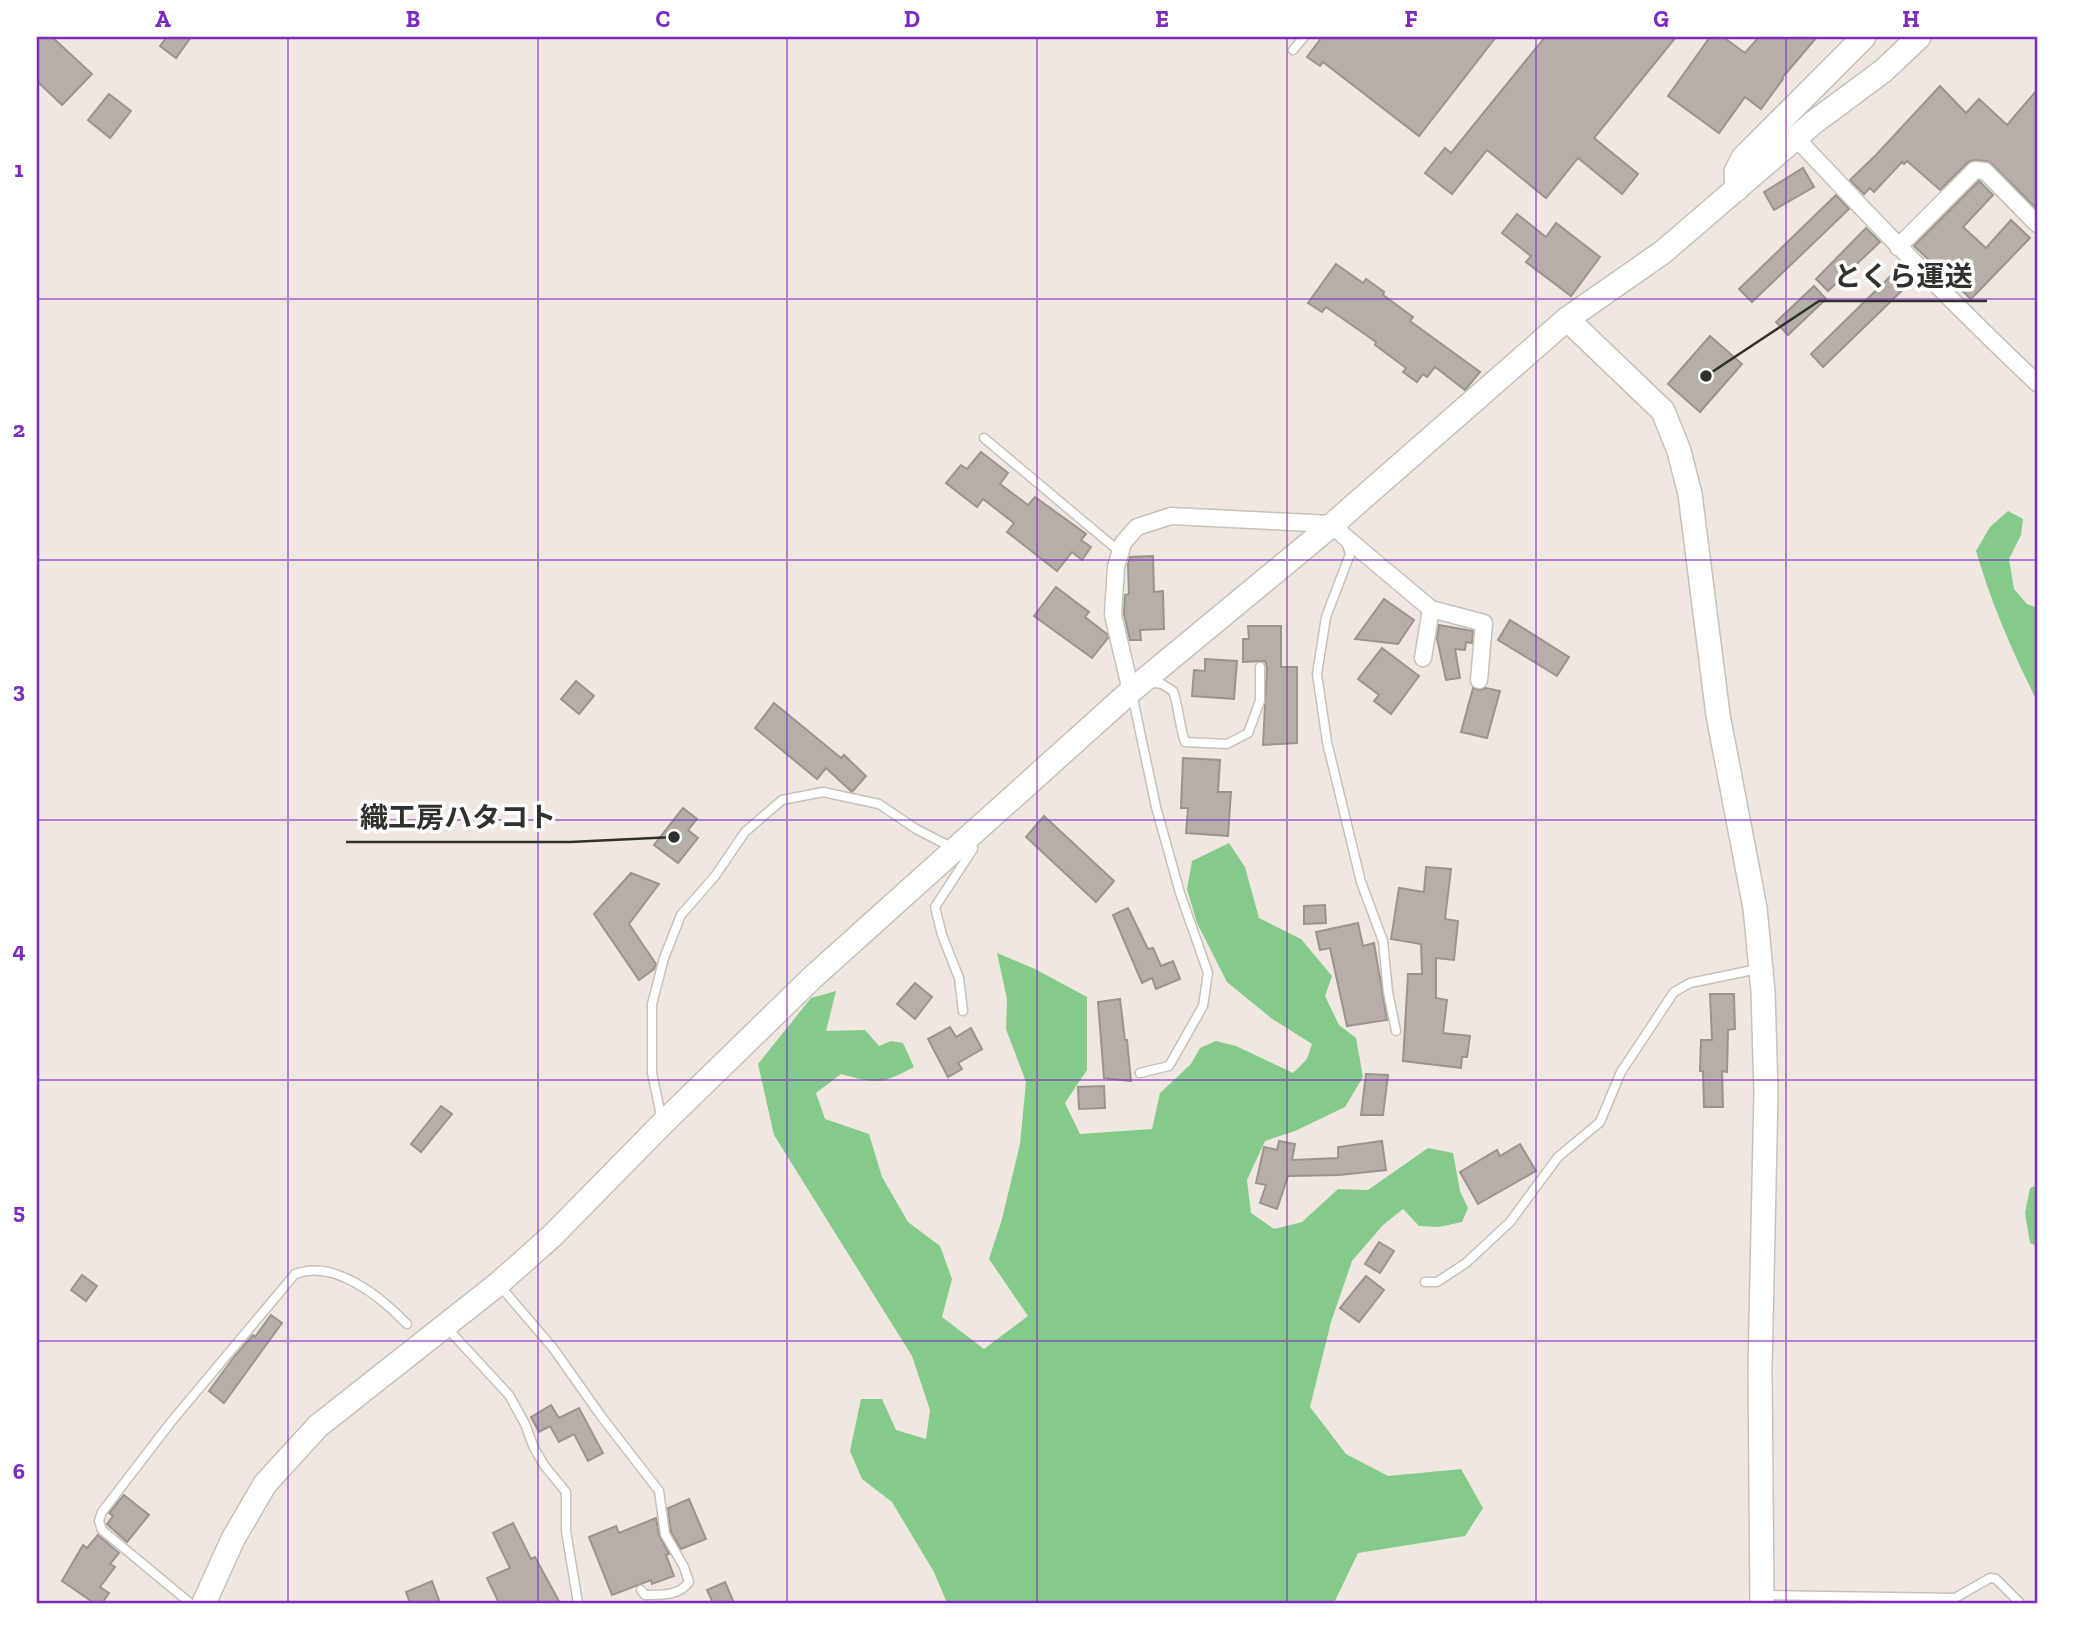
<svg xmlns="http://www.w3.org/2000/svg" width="2074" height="1640" font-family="'Zilla Slab','Noto Sans JP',serif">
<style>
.forest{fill:#84ca8b}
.building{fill:#b6afa7;stroke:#9b948d;stroke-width:2}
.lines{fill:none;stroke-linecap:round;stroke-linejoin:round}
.lane-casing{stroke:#c8c1b9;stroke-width:11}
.street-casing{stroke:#c8c1b9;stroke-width:19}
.secondary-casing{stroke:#c8c1b9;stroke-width:26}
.lane{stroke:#fff;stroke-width:8}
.street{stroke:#fff;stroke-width:16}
.secondary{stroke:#fff;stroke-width:23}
.grid{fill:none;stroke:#7b2cbf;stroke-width:2;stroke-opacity:0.55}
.leader{fill:none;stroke:#32302c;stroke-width:2.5}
.callout-dot{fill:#32302c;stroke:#fff;stroke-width:2.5}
.callout-label{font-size:28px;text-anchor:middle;font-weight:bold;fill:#32302c;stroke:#fff;stroke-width:7;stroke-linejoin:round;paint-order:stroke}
.neatline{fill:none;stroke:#7b2cbf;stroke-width:2.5}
.grid-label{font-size:23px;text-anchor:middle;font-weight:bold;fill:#7b2cbf}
</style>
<rect width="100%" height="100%" fill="#f0e8e0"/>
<g class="forest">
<path d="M 2008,511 L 2023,519 L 2021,535 L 2009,559 L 2014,589 L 2027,604 L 2037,608 L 2037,701 C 2012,651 1992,605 1976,551 L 1990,527 Z"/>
<path d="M 1229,843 L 1245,867 L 1259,918 L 1301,939 L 1332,976 L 1325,996 L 1339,1025 L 1356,1038 L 1363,1077 L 1345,1107 L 1295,1131 L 1265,1141 L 1247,1180 L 1251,1213 L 1274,1229 L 1302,1222 L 1338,1189 L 1368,1190 L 1428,1148 L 1453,1153 L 1460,1191 L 1468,1208 L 1462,1222 L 1439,1227 L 1419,1226 L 1403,1209 L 1383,1225 L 1352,1261 L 1331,1322 L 1310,1407 L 1346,1454 L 1388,1476 L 1461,1469 L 1483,1508 L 1465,1536 L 1358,1553 L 1334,1603 L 947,1603 L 934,1572 L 892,1502 L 862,1479 L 850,1451 L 861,1399 L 882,1399 L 896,1430 L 926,1439 L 930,1410 L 912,1356 L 774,1135 L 758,1064 L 811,998 L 836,991 L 826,1031 L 865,1030 L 879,1046 L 891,1041 L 903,1043 L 914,1067 C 880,1085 878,1084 841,1074 L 816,1093 L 825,1119 L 869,1134 L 882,1177 L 908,1222 L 940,1246 L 952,1279 L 942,1317 L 984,1349 L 1028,1316 L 989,1259 L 1002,1219 L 1020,1144 L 1026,1082 L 1006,1029 L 1007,999 L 997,953 L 1035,969 L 1087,997 L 1087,1070 L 1065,1103 L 1080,1134 L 1152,1129 L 1160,1093 L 1191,1064 L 1200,1048 L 1216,1041 L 1236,1046 L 1293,1073 L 1307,1059 L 1312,1044 L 1271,1018 L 1227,982 L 1197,923 L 1187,889 L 1192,861 Z"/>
<path d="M 2037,1185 L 2037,1246 L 2030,1243 L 2025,1213 L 2030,1188 Z"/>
</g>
<g class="building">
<path d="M 37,37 L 52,37 L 92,74 L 62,105 L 37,81 Z"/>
<path d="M 167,37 L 191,37 L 176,58 L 160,46 Z"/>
<path d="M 1322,37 L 1496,37 L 1419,136 L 1323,62 L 1320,66 L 1307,57 Z"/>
<path d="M 1545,37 L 1676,37 L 1594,138 L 1638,174 L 1622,194 L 1578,158 L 1546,198 L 1487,150 L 1452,194 L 1425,173 L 1445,148 L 1451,153 Z"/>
<path d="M 1710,37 L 1723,37 L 1745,53 L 1759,37 L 1817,37 L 1782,78 L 1783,79 L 1761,109 L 1745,97 L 1719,133 L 1668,96 Z"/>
<path d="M 1940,86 L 1966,113 L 1979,99 L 2007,125 L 2037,90 L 2037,209 L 1992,164 L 1986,161 L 1975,160 L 1968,162 L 1940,190 L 1907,161 L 1904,164 L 1902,162 L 1874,192 L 1870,188 L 1864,194 L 1850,180 L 1876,155 Z"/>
<path d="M 109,94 L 131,111 L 110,138 L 88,120 Z"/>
<path d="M 1803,168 L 1814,187 L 1774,210 L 1764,192 Z"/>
<path d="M 1979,181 L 1993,195 L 1963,227 L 1986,248 L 2011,220 L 2030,238 L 1971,299 L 1914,246 Z"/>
<path d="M 1836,195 L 1849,209 L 1752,302 L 1739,289 Z"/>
<path d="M 1517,214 L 1546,237 L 1556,223 L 1600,257 L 1571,296 L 1526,262 L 1531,256 L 1502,233 Z"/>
<path d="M 1866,228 L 1880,242 L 1828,291 L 1816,279 Z"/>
<path d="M 1336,264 L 1363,283 L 1366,279 L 1384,292 L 1383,295 L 1413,317 L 1410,321 L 1480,372 L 1465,390 L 1435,367 L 1427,377 L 1423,374 L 1417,382 L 1403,372 L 1406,368 L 1375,345 L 1376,342 L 1326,307 L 1322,312 L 1308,303 Z"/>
<path d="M 1902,265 L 1915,278 L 1823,367 L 1811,354 Z"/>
<path d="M 1814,286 L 1826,299 L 1788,335 L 1776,322 Z"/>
<path d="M 1710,336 L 1742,364 L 1700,412 L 1668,384 Z"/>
<path d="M 981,452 L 1008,473 L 1000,484 L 1028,505 L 1035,497 L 1086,534 L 1081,540 L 1091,547 L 1082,560 L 1072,552 L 1057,571 L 1007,532 L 1014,523 L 983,499 L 977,507 L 946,483 L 961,465 L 967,469 Z"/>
<path d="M 1153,556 L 1154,592 L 1163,591 L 1164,629 L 1140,630 L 1141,640 L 1130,640 L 1124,614 L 1125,595 L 1129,594 L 1128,565 L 1130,557 Z"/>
<path d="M 1056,587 L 1089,612 L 1085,617 L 1107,634 L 1108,638 L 1092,658 L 1034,616 Z"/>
<path d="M 1384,599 L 1414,620 L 1398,644 L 1355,639 Z"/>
<path d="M 1510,620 L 1569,657 L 1557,676 L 1498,640 Z"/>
<path d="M 1439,625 L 1473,631 L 1472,643 L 1466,642 L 1465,650 L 1455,649 L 1460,678 L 1446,680 L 1437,639 Z"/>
<path d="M 1248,626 L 1281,626 L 1281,667 L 1297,667 L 1297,743 L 1263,745 L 1267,667 L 1265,661 L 1243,662 L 1243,639 L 1249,639 Z"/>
<path d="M 1382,648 L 1419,676 L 1391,714 L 1374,701 L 1379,695 L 1358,679 Z"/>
<path d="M 1205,659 L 1237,661 L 1234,699 L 1192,696 L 1194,670 L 1205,671 Z"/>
<path d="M 576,681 L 594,696 L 579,714 L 561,699 Z"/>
<path d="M 1473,688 L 1479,690 L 1486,688 L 1500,691 L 1487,738 L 1461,732 Z"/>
<path d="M 774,703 L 841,758 L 844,755 L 866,776 L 852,792 L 826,768 L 817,779 L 755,728 Z"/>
<path d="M 1183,758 L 1220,760 L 1218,792 L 1231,792 L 1228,836 L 1186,833 L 1188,808 L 1181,808 Z"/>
<path d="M 683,808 L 697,819 L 688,830 L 698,838 L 678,863 L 654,845 Z"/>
<path d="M 1044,816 L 1114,881 L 1096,902 L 1026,837 Z"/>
<path d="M 1426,867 L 1451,869 L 1445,919 L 1458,921 L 1454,960 L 1436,958 L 1436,998 L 1447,1000 L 1443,1033 L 1470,1036 L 1467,1057 L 1462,1057 L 1461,1068 L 1403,1061 L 1408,974 L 1422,974 L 1421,944 L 1391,939 L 1399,888 L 1424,892 Z"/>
<path d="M 631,873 L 659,884 L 629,924 L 656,964 L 654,969 L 639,980 L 594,914 Z"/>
<path d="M 1325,905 L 1326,923 L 1304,924 L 1304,906 Z"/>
<path d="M 1128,908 L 1148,949 L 1153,948 L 1161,966 L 1173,961 L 1180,979 L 1156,989 L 1152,978 L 1142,983 L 1113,915 Z"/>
<path d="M 1358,923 L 1363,946 L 1374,943 L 1387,1020 L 1347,1026 L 1330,948 L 1320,950 L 1316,932 Z"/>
<path d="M 915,983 L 932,997 L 915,1019 L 897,1004 Z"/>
<path d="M 1710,994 L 1734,994 L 1735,1029 L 1728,1030 L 1727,1072 L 1722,1071 L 1723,1107 L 1704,1107 L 1703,1071 L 1700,1071 L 1701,1040 L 1712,1040 Z"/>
<path d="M 1120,999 L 1125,1040 L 1127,1040 L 1131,1081 L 1104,1078 L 1098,1002 Z"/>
<path d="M 950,1027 L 956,1037 L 971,1028 L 982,1049 L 958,1063 L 962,1069 L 948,1077 L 928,1039 Z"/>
<path d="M 1366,1074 L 1388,1075 L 1383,1115 L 1361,1115 Z"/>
<path d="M 1104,1086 L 1105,1108 L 1079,1109 L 1078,1087 Z"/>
<path d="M 441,1106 L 452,1114 L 421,1152 L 411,1144 Z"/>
<path d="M 1279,1141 L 1295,1144 L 1292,1160 L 1338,1158 L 1338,1147 L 1382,1141 L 1386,1170 L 1339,1175 L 1288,1176 L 1277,1209 L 1260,1203 L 1266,1185 L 1256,1183 L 1264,1147 L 1277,1150 Z"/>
<path d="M 1520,1144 L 1536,1171 L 1478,1204 L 1460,1172 L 1497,1150 L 1500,1156 Z"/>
<path d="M 1379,1242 L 1394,1251 L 1380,1273 L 1365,1264 Z"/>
<path d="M 82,1275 L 97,1286 L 86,1301 L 71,1290 Z"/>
<path d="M 1366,1276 L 1384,1290 L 1359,1322 L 1340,1308 Z"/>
<path d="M 271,1315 L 282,1323 L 224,1403 L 209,1391 L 234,1357 L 253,1335 L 255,1337 Z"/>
<path d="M 551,1405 L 559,1418 L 579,1408 L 603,1453 L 588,1461 L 574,1434 L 559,1442 L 550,1426 L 539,1432 L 531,1417 Z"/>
<path d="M 124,1495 L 149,1515 L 127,1542 L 107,1524 L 113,1516 L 109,1513 Z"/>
<path d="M 689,1499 L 706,1539 L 681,1549 L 671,1532 L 668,1508 Z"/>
<path d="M 656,1518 L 659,1535 L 669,1554 L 666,1555 L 674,1576 L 652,1584 L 651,1580 L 612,1595 L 589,1537 L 616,1526 L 619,1533 Z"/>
<path d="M 513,1523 L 531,1559 L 535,1557 L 560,1603 L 499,1603 L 487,1578 L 510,1568 L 493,1533 Z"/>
<path d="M 98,1535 L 119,1553 L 110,1564 L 115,1567 L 100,1587 L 109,1593 L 102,1603 L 94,1603 L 62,1581 L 83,1545 L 87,1548 Z"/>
<path d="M 432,1581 L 440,1603 L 410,1603 L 406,1592 Z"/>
<path d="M 725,1582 L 734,1603 L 713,1603 L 707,1590 Z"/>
</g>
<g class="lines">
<defs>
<g id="lane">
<path d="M 1293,50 L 1304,37"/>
<path d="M 984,438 L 1120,552"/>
<path d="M 1346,542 L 1350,554 L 1326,617 L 1317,674 L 1327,742 L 1361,882 L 1383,941 L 1388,992 L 1396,1031"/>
<path d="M 1147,682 L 1162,684 L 1173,691 C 1179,708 1179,725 1185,742 L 1227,744 L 1248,733 L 1260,701 L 1260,667"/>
<path d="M 1132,694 L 1156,807 L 1180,893 L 1208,973 L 1203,1006 L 1169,1066 L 1140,1073"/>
<path d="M 963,1011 L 959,978 L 942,935 L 935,907 L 973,849 L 972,841"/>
<path d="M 662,1120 L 652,1073 L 652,1004 L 664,958 L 681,915 L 715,876 L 745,832 L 782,800 L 823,792 L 879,804 L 916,829 L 953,848"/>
<path d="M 1425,1282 L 1437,1282 L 1466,1263 L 1510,1222 L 1558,1157 L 1600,1122 L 1621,1072 L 1674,992 L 1690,983 L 1758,969"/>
<path d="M 500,1286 L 553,1348 L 601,1416 L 659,1491 L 665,1534 L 684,1567 L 689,1582 C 679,1596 661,1595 645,1595 L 641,1590"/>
<path d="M 447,1328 L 509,1395 L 525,1424 L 534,1448 L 544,1465 L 566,1492 L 566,1531 L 578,1603"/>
<path d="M 1765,1595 L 1955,1598 L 1990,1578 L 1996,1579 L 2020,1603"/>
<path d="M 190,1603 L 102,1530 L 99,1521 L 102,1512 L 171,1422 L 295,1274 C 335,1259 381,1297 407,1324"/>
</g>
<g id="street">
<path d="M 1796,138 C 1875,222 1954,305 2037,383"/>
<path d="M 1898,247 L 1975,170 L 1985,171 L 2037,224"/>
<path d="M 1431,609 L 1484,623 L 1479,680"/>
<path d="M 1131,691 L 1113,615 L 1116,567 L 1123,543 L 1137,527 L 1171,516 L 1333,524 L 1344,536 L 1431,609 L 1423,658"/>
</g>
<g id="secondary">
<path d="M 1737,189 L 1736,172 L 1743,158 L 1864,37"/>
<path d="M 1567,319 L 1663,411 L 1679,451 L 1690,494 L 1718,715 L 1755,908 L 1763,991 L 1766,1092 L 1760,1369 L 1762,1603"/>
<path d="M 204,1603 L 233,1539 L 265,1484 L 318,1426 L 498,1284 L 552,1236 L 663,1123 L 813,977 L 1131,691 L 1333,524 L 1567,319 L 1663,252 L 1813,123 L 1883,71 L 1919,37"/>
</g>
</defs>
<use href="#lane" class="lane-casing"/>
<use href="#street" class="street-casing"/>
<use href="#secondary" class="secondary-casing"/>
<use href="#lane" class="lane"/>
<use href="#street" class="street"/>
<use href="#secondary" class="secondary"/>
</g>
<path class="grid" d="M 288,37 L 288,1603M 538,37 L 538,1603M 787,37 L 787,1603M 1037,37 L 1037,1603M 1287,37 L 1287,1603M 1536,37 L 1536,1603M 1786,37 L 1786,1603M 37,299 L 2037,299M 37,560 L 2037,560M 37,820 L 2037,820M 37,1080 L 2037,1080M 37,1341 L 2037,1341"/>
<path class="leader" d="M1706 376L1819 301H1987M674 837L570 842H346"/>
<g class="callout-dot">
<circle cx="1706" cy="376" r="7"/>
<circle cx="674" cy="837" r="7"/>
</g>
<g class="callout-label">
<text x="1903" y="286">とくら運送</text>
<text x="458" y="827">織工房ハタコト</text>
</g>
<rect width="2074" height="1640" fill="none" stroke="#ffffff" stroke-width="77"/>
<rect x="38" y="38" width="1998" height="1564" class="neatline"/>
<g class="grid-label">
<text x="163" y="27">A</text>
<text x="413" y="27">B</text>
<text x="663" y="27">C</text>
<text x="912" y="27">D</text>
<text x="1162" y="27">E</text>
<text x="1411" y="27">F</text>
<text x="1661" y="27">G</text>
<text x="1911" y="27">H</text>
<text x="19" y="177">1</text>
<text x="19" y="437">2</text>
<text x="19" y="698">3</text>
<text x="19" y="958">4</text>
<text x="19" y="1219">5</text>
<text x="19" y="1479">6</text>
</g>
</svg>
